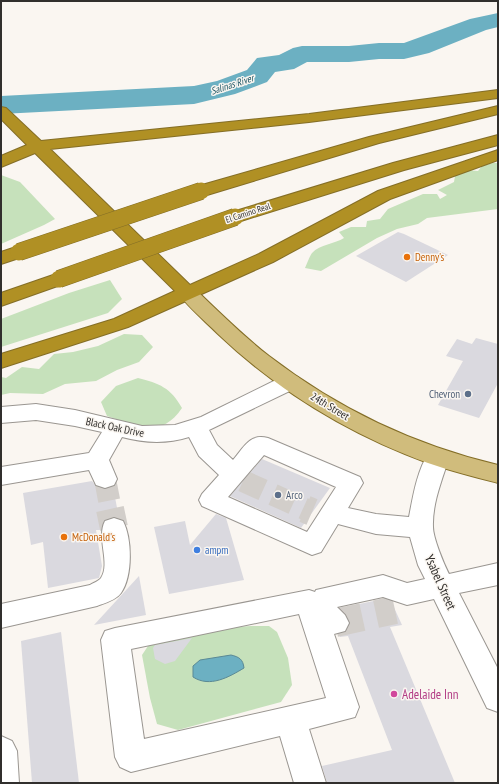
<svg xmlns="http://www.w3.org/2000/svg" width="499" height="784" font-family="'PT Sans Narrow',sans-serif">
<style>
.green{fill:#c6e1bb}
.water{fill:#6cb0c2;stroke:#5a8995}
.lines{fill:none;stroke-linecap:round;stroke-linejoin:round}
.river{fill:#6cb0c2;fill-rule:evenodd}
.building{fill:#dad9df}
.minor-tunnel-far1{stroke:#d2ceca;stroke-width:22;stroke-dasharray:22 11;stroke-linecap:butt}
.minor-tunnel{stroke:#d2ceca;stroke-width:28;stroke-dasharray:28 14;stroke-linecap:butt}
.minor-casing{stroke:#9a9691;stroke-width:2}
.major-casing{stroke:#846e27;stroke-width:2}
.highway-casing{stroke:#846e27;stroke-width:2}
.minor{fill:#fff;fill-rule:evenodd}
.major{fill:#d0bc7c;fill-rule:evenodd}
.highway{fill:#b09024;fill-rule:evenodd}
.highway-bridge-casing{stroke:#846e27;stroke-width:18;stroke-linecap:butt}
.highway-bridge{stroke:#b09024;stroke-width:17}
.food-dot{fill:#e8710a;stroke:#faf6f1;stroke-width:1.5}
.service-dot{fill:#5c6f8a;stroke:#faf6f1;stroke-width:1.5}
.shop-dot{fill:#3f7fe0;stroke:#faf6f1;stroke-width:1.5}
.hotel-dot{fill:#d1479c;stroke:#faf6f1;stroke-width:1.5}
.labels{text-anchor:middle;stroke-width:3;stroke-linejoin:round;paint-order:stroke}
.far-street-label{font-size:9px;fill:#312f2d;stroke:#faf6f1}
.far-water-label{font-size:10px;font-style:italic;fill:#1c5563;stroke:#faf6f1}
.food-label{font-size:11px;fill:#c56008;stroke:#faf6f1;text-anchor:start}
.service-label{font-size:11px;fill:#4e5e75;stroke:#faf6f1;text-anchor:end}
.street-label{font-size:11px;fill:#312f2d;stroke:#faf6f1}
.shop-label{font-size:11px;fill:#366cbe;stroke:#faf6f1;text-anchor:start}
.near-street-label{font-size:13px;fill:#312f2d;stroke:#faf6f1}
.near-hotel-label{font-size:13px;fill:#b23c85;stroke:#faf6f1;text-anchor:start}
</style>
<rect width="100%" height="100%" fill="#faf6f1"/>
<g class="green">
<path d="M 493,163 L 498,163 L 498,209 L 427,218 L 418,224 L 397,229 L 377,238 L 321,271 L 305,268 C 307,264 309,257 312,253 C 320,244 335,244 344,238 L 339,232 L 351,227 L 366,227 L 367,221 L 380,219 L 388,209 L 423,194 L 437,194 L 440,199 L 447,195 L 438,190 L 454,182 L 455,176 L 465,170 L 478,171 L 482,166 Z"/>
<path d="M 1,175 L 20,182 L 55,219 L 44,225 L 1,244 Z"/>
<path d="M 110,280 L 122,299 L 108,313 L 1,347 L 1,319 L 69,293 Z"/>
<path d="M 124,334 L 142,335 L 153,347 L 139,362 L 117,370 L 96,381 L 65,384 L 43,394 L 10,393 L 1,395 L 1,377 L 6,378 L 22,367 L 39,369 L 54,354 L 73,352 L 98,346 Z"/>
<path d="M 138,378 C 159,383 171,388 182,408 C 160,440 137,426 107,416 L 101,402 L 116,386 Z"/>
<path d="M 251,626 L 269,626 L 277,632 L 288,658 L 292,685 L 281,702 L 178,730 L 157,724 L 150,698 L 142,655 L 150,643 L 222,628 Z"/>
</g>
<path class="water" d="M 231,655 C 239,657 243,659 244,668 C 229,677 210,688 193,677 L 193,666 L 200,660 Z"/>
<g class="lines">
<path class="river" d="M 498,13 L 498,27 L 486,30 L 429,53 L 404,59 L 379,59 L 349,62 L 307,62 L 294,69 L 275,72 L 267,82 L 235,94 L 194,104 L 1,114 L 1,96 L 194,86 L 217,81 L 247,70 L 257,58 L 279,55 L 293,48 L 302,46 L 349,46 L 379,43 L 404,43 L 470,19 Z"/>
</g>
<g class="building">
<path d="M 398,232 L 404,234 L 448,255 L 406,282 L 356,256 Z"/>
<path d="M 476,338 L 498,344 L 498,383 L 479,418 L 438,405 L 463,361 L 446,356 L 457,339 L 472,344 Z"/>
<path d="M 262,459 L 330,488 L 301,528 L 230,496 Z"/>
<path d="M 92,481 L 96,486 L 105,489 L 113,487 L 119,518 L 114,517 L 105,520 L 101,530 L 96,530 L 102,566 L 99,578 L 48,588 L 43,542 L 31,545 L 23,493 Z"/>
<path d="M 216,514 L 226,518 L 244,580 L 169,594 L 154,527 L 185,521 L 190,545 Z"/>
<path d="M 139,576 L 146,615 L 94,625 Z"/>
<path d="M 383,599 L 391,601 L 402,625 L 390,627 L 455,783 L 327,783 L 322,766 L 392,750 L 348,636 L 340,637 L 339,634 L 346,632 L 350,624 L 346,614 L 340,608 Z"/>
<path d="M 61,632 L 79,783 L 32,783 L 21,641 Z"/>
<path d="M 192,638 L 175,661 L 165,664 L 155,659 L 153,648 L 155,645 Z"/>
</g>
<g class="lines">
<g class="minor-tunnel-far1">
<path d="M 105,479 L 111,510"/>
<path d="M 243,481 L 307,510"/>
</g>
<g class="minor-tunnel">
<path d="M 110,509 L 114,528"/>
<path d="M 305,509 L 312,512"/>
<path d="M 335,623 L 395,610"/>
</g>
<defs>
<g id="minor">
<path d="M 290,375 L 298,377 L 301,382 L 298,387 L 209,430 L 217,445 L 233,460 C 244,447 250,433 268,438 L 360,477 L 363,483 L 348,508 L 376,514 L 409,517 C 413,496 417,471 429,452 L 437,450 L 445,452 L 449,458 C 442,480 432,504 433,527 C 433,538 444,564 449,574 L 498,563 L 498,585 L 459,593 L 498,669 L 498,712 L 487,708 L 434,599 L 407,605 L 383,597 L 337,607 L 345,615 L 349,623 L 345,631 L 334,634 L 359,707 L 355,717 L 309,729 L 326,783 L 294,783 L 280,736 L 131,772 L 120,767 L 115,757 L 101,640 L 105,631 L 115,628 L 309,590 L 315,592 L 316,590 L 383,575 L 407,583 L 425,579 L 418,565 L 410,537 L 376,534 L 338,524 L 321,552 L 312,555 L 202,506 L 199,500 L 202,494 L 219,475 L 199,456 L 189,437 C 167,444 144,443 122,437 L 109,460 L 117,479 L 114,485 L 105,488 L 96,485 L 89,470 L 1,485 L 1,467 L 89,453 L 102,432 L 75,426 L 36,420 L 1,423 L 1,407 L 36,404 L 75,410 L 142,426 L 175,425 L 201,417 L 282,377 ZM 264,455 L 336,487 L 307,532 L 228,497 ZM 299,614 L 326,698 L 144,739 L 131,649 Z"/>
<path d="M 114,518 L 123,521 C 132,538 133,576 121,593 C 116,600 105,603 97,606 L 1,628 L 1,604 L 90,585 C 93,583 99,581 101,578 C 111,563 96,538 105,521 Z"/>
<path d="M 1,736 L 12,741 L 17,751 L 19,783 L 1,783 Z"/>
</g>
<path id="major" d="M 188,287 L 195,289 C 219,312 243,336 269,356 C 338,409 414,445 498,465 L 498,483 C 475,477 451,471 428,463 C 351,435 278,391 218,334 C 205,321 189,308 178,293 L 181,289 Z"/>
<g id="highway">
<path d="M 498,90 L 498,98 L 309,122 L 50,149 L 190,285 L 259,254 L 378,191 L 498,150 L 498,160 L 390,199 L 273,262 L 128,327 L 1,368 L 1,354 L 114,319 L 175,291 L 35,153 L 1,167 L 1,156 L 27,145 L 1,119 L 1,107 L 6,108 L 41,141 L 309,114 Z"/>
<path d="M 498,106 L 498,114 L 379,143 L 207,195 L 201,196 L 195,195 L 193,191 L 195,187 L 369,137 Z"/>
<path d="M 498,135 L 498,145 L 404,170 L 241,221 L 235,222 L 229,221 L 226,217 L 229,213 L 393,163 Z"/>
<path d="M 19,246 L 25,248 L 28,252 L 25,256 L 1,264 L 1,252 Z"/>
<path d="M 59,273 L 66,275 L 69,279 L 66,283 L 1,306 L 1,293 Z"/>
</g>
</defs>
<use href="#minor" class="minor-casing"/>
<use href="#major" class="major-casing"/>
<use href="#highway" class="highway-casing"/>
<use href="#minor" class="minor"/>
<use href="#major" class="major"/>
<use href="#highway" class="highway"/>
<defs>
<g id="highway-bridge">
<path d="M 19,252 L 201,191"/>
<path d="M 59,279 L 235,217"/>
</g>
</defs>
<use href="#highway-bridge" class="highway-bridge-casing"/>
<use href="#highway-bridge" class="highway-bridge"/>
</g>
<g class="food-dot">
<circle cx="407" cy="257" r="4"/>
<circle cx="64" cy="537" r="4"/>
</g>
<g class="service-dot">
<circle cx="468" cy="394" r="4"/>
<circle cx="278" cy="495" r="4"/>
</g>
<circle class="shop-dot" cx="197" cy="550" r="4"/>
<circle class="hotel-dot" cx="394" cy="694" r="4"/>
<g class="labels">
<g class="far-street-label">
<text transform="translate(248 213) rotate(-18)" y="3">El Camino Real</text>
</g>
<g class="far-water-label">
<text transform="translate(232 84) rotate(-18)" y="4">Salinas River</text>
</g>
<g class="food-label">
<text x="415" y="261">Denny's</text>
<text x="72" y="541">McDonald's</text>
</g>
<g class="service-label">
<text x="460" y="398">Chevron</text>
<text x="286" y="499" text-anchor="start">Arco</text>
</g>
<g class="street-label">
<text transform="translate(330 406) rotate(31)" y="4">24th Street</text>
<text transform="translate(115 427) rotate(12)" y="4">Black Oak Drive</text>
</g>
<g class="shop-label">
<text x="205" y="554">ampm</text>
</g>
<g class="near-street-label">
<text transform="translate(441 582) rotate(66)" y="5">Ysabel Street</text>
</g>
<g class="near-hotel-label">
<text x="402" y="699">Adelaide Inn</text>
</g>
</g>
<rect width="499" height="784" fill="none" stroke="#312f2d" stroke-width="4"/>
</svg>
